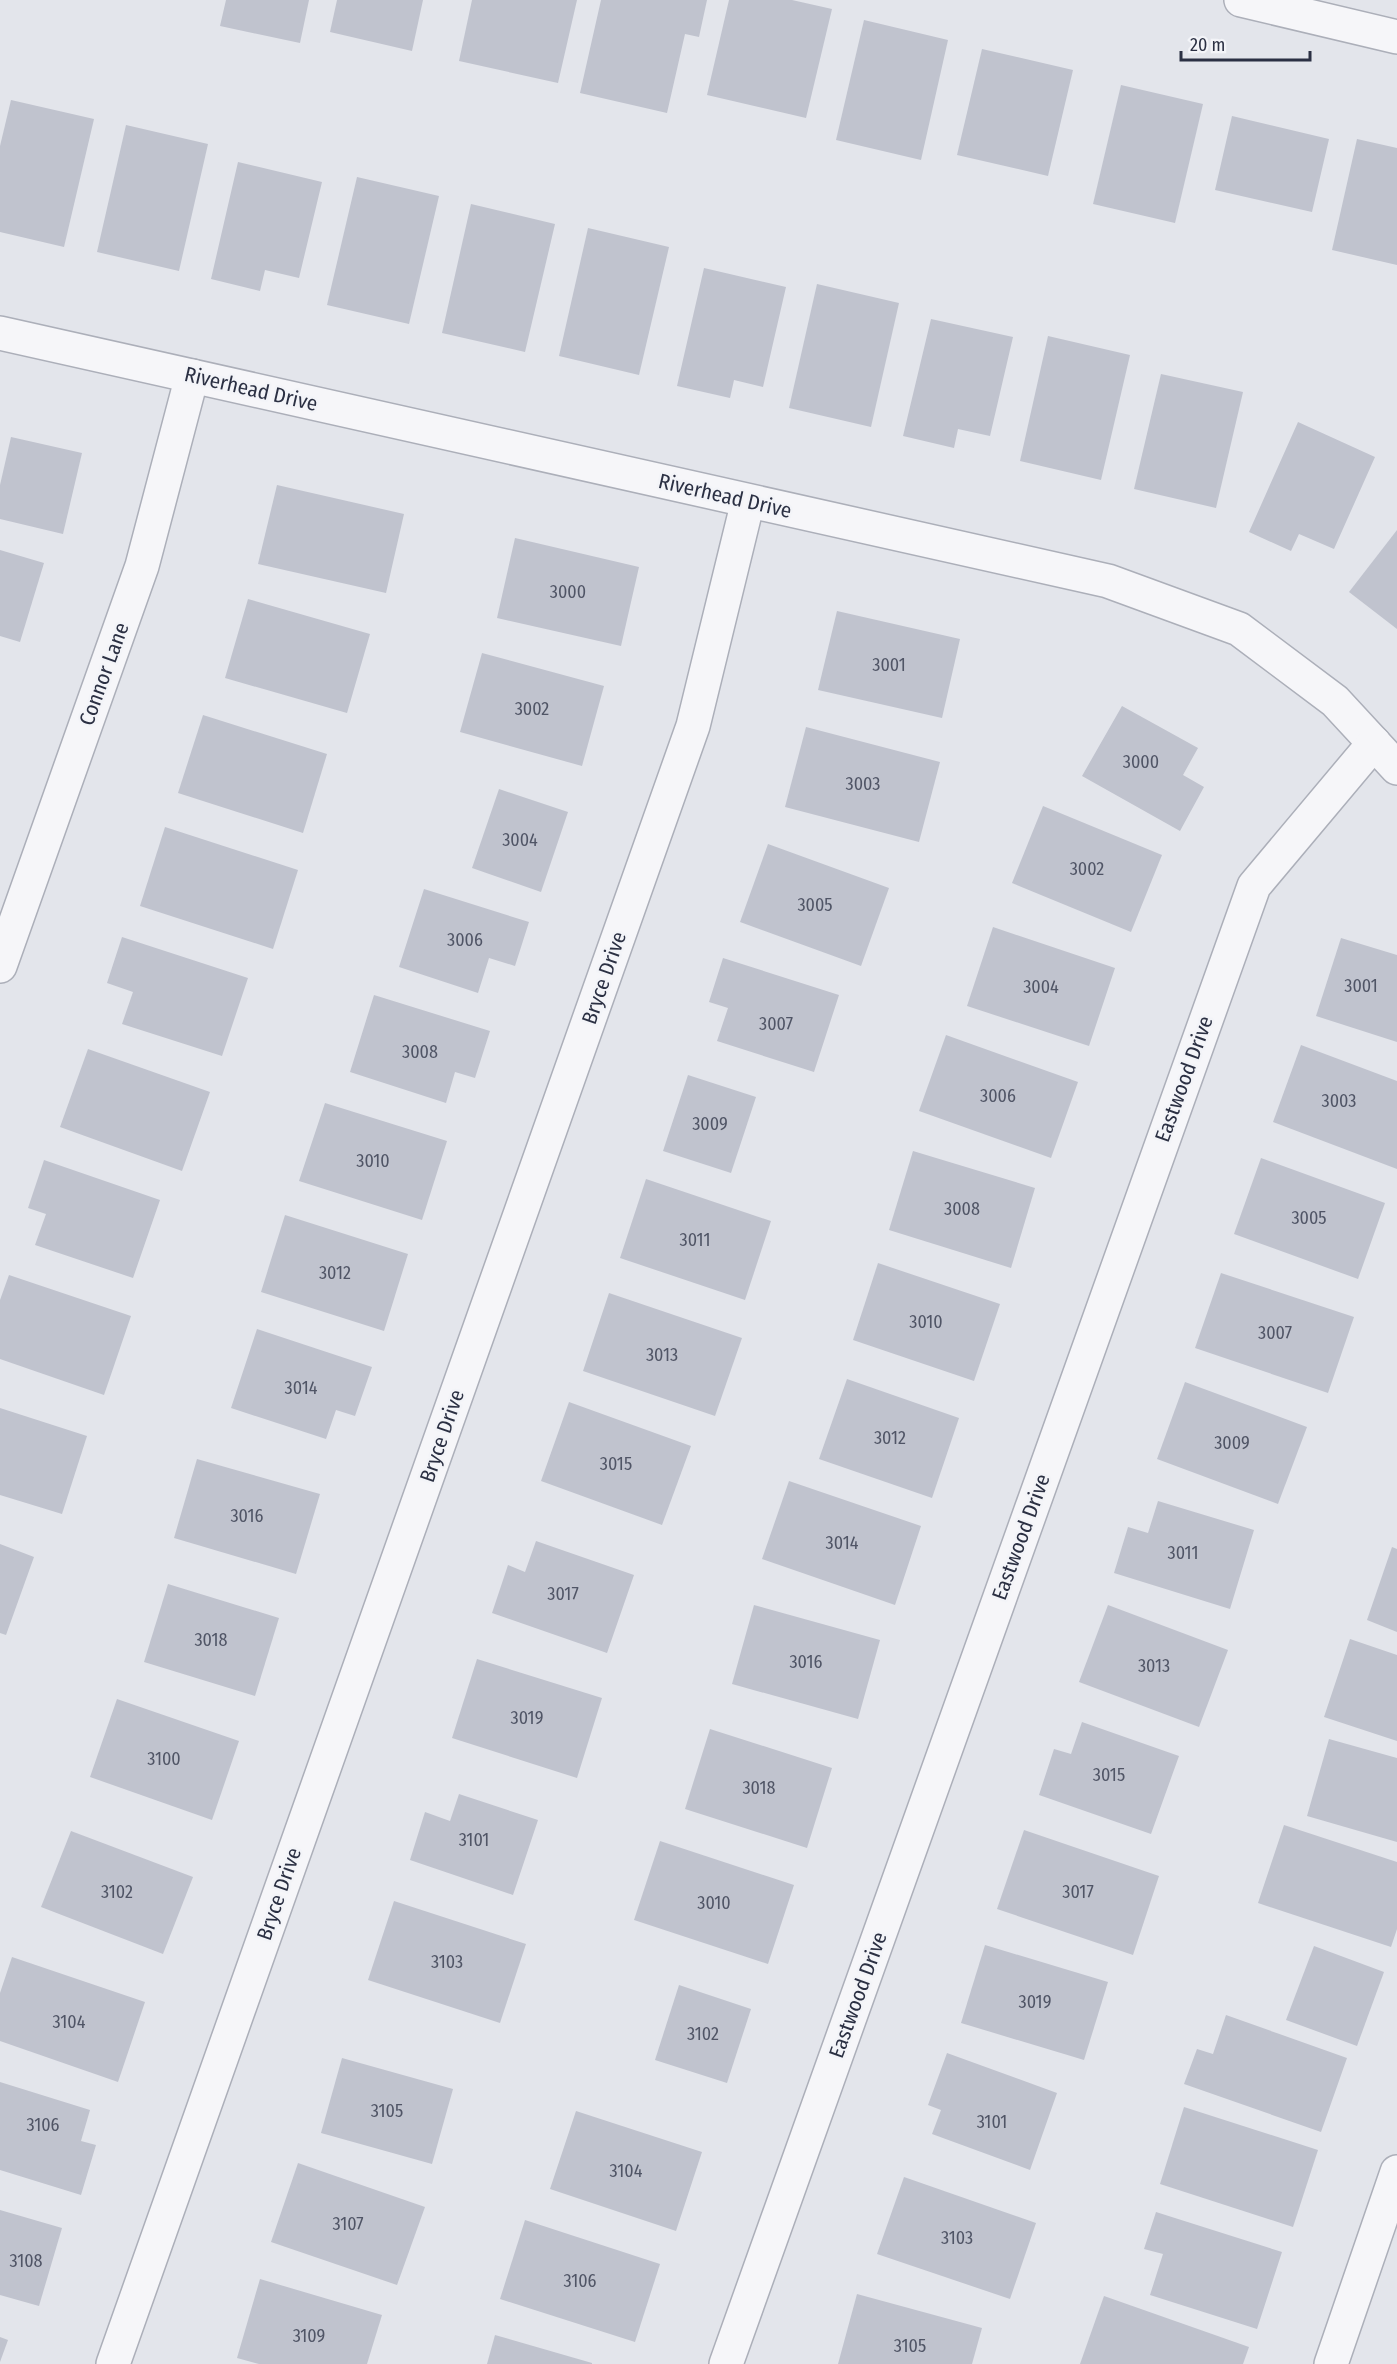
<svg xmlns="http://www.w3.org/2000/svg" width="1397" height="2364" font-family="'Fira Sans Condensed',sans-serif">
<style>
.building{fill:#c0c3ce}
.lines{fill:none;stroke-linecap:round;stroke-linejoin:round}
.street-casing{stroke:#acafb9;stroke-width:36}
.street{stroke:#f6f6f9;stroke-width:33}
.labels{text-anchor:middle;stroke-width:5;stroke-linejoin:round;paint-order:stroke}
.number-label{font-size:18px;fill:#505566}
.street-label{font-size:21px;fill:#2b3043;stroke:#f3f4f8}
</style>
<rect width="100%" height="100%" fill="#e3e5eb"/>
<g class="building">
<path d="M 226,0 L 309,0 L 300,43 L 220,26 Z"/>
<path d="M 337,0 L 423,0 L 412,51 L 330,32 Z"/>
<path d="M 472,0 L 577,0 L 558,83 L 459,61 Z"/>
<path d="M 601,0 L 707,0 L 699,37 L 685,34 L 667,113 L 580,93 Z"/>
<path d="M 729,0 L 792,0 L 832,9 L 806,118 L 707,95 Z"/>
<path d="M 864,20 L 948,40 L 921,160 L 836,140 Z"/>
<path d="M 982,49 L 1073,70 L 1048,176 L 957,155 Z"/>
<path d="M 1121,85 L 1203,104 L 1175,223 L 1093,204 Z"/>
<path d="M 11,100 L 94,119 L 64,247 L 0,232 L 0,146 Z"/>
<path d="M 1232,116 L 1329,139 L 1312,212 L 1215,190 Z"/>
<path d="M 126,125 L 208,144 L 179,271 L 97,252 Z"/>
<path d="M 1357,139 L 1397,148 L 1397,265 L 1332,250 Z"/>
<path d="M 238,162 L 322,182 L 299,278 L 265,270 L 260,291 L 211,279 Z"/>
<path d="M 357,177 L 439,196 L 409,324 L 327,305 Z"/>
<path d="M 471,204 L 555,224 L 525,352 L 442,333 Z"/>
<path d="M 588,228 L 669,247 L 639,375 L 559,356 Z"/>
<path d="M 704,268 L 786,287 L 763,387 L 734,380 L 730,398 L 677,386 Z"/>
<path d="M 817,284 L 899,303 L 871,427 L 789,408 Z"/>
<path d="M 931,319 L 1013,337 L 990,436 L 958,429 L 954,448 L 903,436 Z"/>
<path d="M 1048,336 L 1130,355 L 1101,480 L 1020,461 Z"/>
<path d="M 1161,374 L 1243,392 L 1216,508 L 1134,489 Z"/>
<path d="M 1298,422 L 1375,457 L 1334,549 L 1299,534 L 1291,551 L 1249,532 Z"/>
<path d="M 11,437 L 82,453 L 63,534 L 0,519 L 0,485 Z"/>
<path d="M 277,485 L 404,514 L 386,593 L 258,564 Z"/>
<path d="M 1397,530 L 1397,629 L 1349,592 Z"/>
<path d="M 515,538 L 639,567 L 621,646 L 497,618 Z"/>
<path d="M 0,550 L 44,563 L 20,642 L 0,636 Z"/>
<path d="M 248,599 L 370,634 L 347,713 L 225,678 Z"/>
<path d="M 837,611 L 960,639 L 942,718 L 818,690 Z"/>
<path d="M 482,653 L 604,686 L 582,766 L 460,732 Z"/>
<path d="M 1122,706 L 1198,748 L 1183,775 L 1204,787 L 1180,831 L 1082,776 Z"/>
<path d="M 203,715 L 327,754 L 303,833 L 178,793 Z"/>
<path d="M 806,727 L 940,762 L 919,842 L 785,807 Z"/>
<path d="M 499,789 L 568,812 L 541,892 L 472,868 Z"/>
<path d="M 1043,806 L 1162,855 L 1131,932 L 1012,883 Z"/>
<path d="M 165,827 L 298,870 L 273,949 L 140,906 Z"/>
<path d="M 768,844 L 889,888 L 861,966 L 740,922 Z"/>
<path d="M 424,889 L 529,922 L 515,966 L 489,958 L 478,993 L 399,967 Z"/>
<path d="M 993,927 L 1115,968 L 1089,1046 L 967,1006 Z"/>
<path d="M 122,937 L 248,978 L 222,1056 L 122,1024 L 133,992 L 107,983 Z"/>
<path d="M 1341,938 L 1397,955 L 1397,1042 L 1316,1016 Z"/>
<path d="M 723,958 L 839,995 L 814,1072 L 717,1041 L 728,1008 L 709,1002 Z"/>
<path d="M 374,995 L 490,1031 L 475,1078 L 455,1072 L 446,1103 L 350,1072 Z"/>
<path d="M 946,1035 L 1078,1082 L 1051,1158 L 919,1111 Z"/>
<path d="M 1301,1045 L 1397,1081 L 1397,1169 L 1273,1122 Z"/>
<path d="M 88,1049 L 210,1092 L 182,1171 L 60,1127 Z"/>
<path d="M 688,1075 L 756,1097 L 731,1173 L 663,1151 Z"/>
<path d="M 325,1103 L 447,1141 L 422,1220 L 299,1181 Z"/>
<path d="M 913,1151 L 1035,1188 L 1011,1268 L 889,1230 Z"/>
<path d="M 1261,1158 L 1385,1203 L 1358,1279 L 1234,1234 Z"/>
<path d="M 44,1160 L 160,1200 L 133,1278 L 35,1245 L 46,1214 L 28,1208 Z"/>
<path d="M 646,1179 L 771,1221 L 745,1300 L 620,1258 Z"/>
<path d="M 285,1215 L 408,1254 L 384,1331 L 261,1292 Z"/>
<path d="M 878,1263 L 1000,1304 L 974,1381 L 853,1340 Z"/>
<path d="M 1221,1273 L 1354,1317 L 1328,1393 L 1195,1348 Z"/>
<path d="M 9,1275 L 131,1316 L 104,1395 L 0,1359 L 0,1300 Z"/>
<path d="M 609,1293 L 742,1338 L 715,1416 L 583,1371 Z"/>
<path d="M 257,1329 L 372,1367 L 355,1416 L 336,1410 L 326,1439 L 231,1408 Z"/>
<path d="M 847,1379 L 959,1418 L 932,1498 L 819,1459 Z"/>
<path d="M 1185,1382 L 1307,1427 L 1278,1504 L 1157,1459 Z"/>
<path d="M 569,1402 L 691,1446 L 662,1525 L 541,1481 Z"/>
<path d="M 0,1408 L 87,1436 L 62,1514 L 0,1495 Z"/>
<path d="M 197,1459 L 320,1494 L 296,1574 L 174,1538 Z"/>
<path d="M 789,1481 L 921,1526 L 895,1605 L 762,1559 Z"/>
<path d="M 1158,1501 L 1254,1530 L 1230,1609 L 1114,1573 L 1128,1527 L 1148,1533 Z"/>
<path d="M 536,1541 L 634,1575 L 607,1653 L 492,1613 L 508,1565 L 525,1572 Z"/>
<path d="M 0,1544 L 34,1557 L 6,1635 L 0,1633 Z"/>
<path d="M 1392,1547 L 1397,1549 L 1397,1632 L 1367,1620 Z"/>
<path d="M 168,1584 L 279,1618 L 255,1696 L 144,1662 Z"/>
<path d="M 754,1605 L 880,1640 L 858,1719 L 732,1684 Z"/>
<path d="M 1108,1605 L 1228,1650 L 1199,1727 L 1079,1682 Z"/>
<path d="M 1350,1639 L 1397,1655 L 1397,1741 L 1324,1717 Z"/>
<path d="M 477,1659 L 602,1698 L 577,1778 L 452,1738 Z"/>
<path d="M 117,1699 L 239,1741 L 212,1820 L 90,1777 Z"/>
<path d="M 1082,1722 L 1179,1756 L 1151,1834 L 1039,1795 L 1054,1749 L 1071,1754 Z"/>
<path d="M 710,1729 L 832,1768 L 807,1848 L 685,1809 Z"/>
<path d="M 1329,1739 L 1397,1758 L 1397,1842 L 1307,1816 Z"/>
<path d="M 459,1794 L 538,1820 L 513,1895 L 410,1860 L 425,1812 L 450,1821 Z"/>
<path d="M 1284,1825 L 1397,1862 L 1397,1929 L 1391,1947 L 1258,1903 Z"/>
<path d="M 1024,1830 L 1159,1876 L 1133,1955 L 997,1909 Z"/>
<path d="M 71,1831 L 193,1877 L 163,1954 L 41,1907 Z"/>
<path d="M 660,1841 L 794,1885 L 768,1964 L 634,1920 Z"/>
<path d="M 394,1901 L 526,1944 L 500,2023 L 368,1980 Z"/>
<path d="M 985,1945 L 1108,1982 L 1084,2060 L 961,2023 Z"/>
<path d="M 1314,1946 L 1384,1972 L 1357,2046 L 1286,2020 Z"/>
<path d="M 12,1957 L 145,2002 L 118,2082 L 0,2041 L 0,1993 Z"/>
<path d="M 679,1985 L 751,2009 L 727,2083 L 655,2060 Z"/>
<path d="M 1226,2015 L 1347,2058 L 1321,2132 L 1184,2084 L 1197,2049 L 1213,2054 Z"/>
<path d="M 947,2053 L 1057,2093 L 1030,2170 L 932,2134 L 941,2110 L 928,2105 Z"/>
<path d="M 342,2058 L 453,2089 L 432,2164 L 321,2133 Z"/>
<path d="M 0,2082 L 90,2110 L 81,2141 L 96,2145 L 81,2195 L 0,2170 Z"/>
<path d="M 1184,2107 L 1318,2150 L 1293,2227 L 1160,2184 Z"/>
<path d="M 576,2111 L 702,2152 L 676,2231 L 550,2189 Z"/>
<path d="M 298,2163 L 425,2207 L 397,2285 L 271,2242 Z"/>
<path d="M 904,2177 L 1036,2223 L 1010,2299 L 877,2254 Z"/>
<path d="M 0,2210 L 62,2228 L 39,2306 L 0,2295 Z"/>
<path d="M 1156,2212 L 1282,2252 L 1257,2329 L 1150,2295 L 1163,2254 L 1144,2249 Z"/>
<path d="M 525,2220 L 660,2264 L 635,2342 L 500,2299 Z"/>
<path d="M 260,2279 L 382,2315 L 367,2364 L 259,2364 L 237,2358 Z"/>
<path d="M 857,2294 L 982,2328 L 972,2364 L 838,2364 Z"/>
<path d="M 1104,2296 L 1249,2347 L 1243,2364 L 1080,2364 Z"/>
<path d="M 495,2335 L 592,2363 L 592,2364 L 487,2364 Z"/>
<path d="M 0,2337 L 8,2340 L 0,2362 Z"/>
</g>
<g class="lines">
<defs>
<g id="street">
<path d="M 1241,0 L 1397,37"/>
<path d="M 0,333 L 1108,581 L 1239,629 L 1335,701 L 1397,768"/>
<path d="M 0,966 L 142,566 L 192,376"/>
<path d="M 113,2364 L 693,726 L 748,501"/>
<path d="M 726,2364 L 1254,886 L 1374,743"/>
<path d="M 1331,2364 L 1397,2172"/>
</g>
</defs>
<use href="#street" class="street-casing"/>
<use href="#street" class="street"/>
</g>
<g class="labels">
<g class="number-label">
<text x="568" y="598">3000</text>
<text x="889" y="671">3001</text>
<text x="532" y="715">3002</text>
<text x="1141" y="768">3000</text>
<text x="863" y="790">3003</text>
<text x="520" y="846">3004</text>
<text x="1087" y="875">3002</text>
<text x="815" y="911">3005</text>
<text x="465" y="946">3006</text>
<text x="1361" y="992">3001</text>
<text x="1041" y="993">3004</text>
<text x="776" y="1030">3007</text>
<text x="420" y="1058">3008</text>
<text x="998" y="1102">3006</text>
<text x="1339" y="1107">3003</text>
<text x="710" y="1130">3009</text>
<text x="373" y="1167">3010</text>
<text x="962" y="1215">3008</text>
<text x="1309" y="1224">3005</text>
<text x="695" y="1246">3011</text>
<text x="335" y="1279">3012</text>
<text x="926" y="1328">3010</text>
<text x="1275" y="1339">3007</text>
<text x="662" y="1361">3013</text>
<text x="301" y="1394">3014</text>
<text x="890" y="1444">3012</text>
<text x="1232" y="1449">3009</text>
<text x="616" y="1470">3015</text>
<text x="247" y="1522">3016</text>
<text x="842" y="1549">3014</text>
<text x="1183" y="1559">3011</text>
<text x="563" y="1600">3017</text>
<text x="211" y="1646">3018</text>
<text x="806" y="1668">3016</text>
<text x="1154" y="1672">3013</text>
<text x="527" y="1724">3019</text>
<text x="164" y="1765">3100</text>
<text x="1109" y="1781">3015</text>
<text x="759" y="1794">3018</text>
<text x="474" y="1846">3101</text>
<text x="117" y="1898">3102</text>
<text x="1078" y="1898">3017</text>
<text x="714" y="1909">3010</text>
<text x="447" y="1968">3103</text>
<text x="1035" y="2008">3019</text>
<text x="69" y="2028">3104</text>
<text x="703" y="2040">3102</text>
<text x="387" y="2117">3105</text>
<text x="992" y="2128">3101</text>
<text x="43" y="2131">3106</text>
<text x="626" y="2177">3104</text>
<text x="348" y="2230">3107</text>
<text x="957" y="2244">3103</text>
<text x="26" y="2267">3108</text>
<text x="580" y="2287">3106</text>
<text x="309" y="2342">3109</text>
<text x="910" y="2352">3105</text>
</g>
<g class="street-label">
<text transform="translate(251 389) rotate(13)" y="7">Riverhead Drive</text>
<text transform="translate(725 496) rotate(13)" y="7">Riverhead Drive</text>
<text transform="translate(104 674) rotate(-70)" y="7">Connor Lane</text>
<text transform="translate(604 978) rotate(-71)" y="7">Bryce Drive</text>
<text transform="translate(1184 1079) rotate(-70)" y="7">Eastwood Drive</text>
<text transform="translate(442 1436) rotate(-71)" y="7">Bryce Drive</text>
<text transform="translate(1021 1537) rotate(-70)" y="7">Eastwood Drive</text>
<text transform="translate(279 1894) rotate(-71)" y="7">Bryce Drive</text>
<text transform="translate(858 1995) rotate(-70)" y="7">Eastwood Drive</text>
</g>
</g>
<path d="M1181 51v9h129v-9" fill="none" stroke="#2b3043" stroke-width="3"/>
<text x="1190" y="51" font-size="18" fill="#2b3043" stroke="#f3f4f8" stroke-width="4.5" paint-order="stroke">20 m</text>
</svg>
